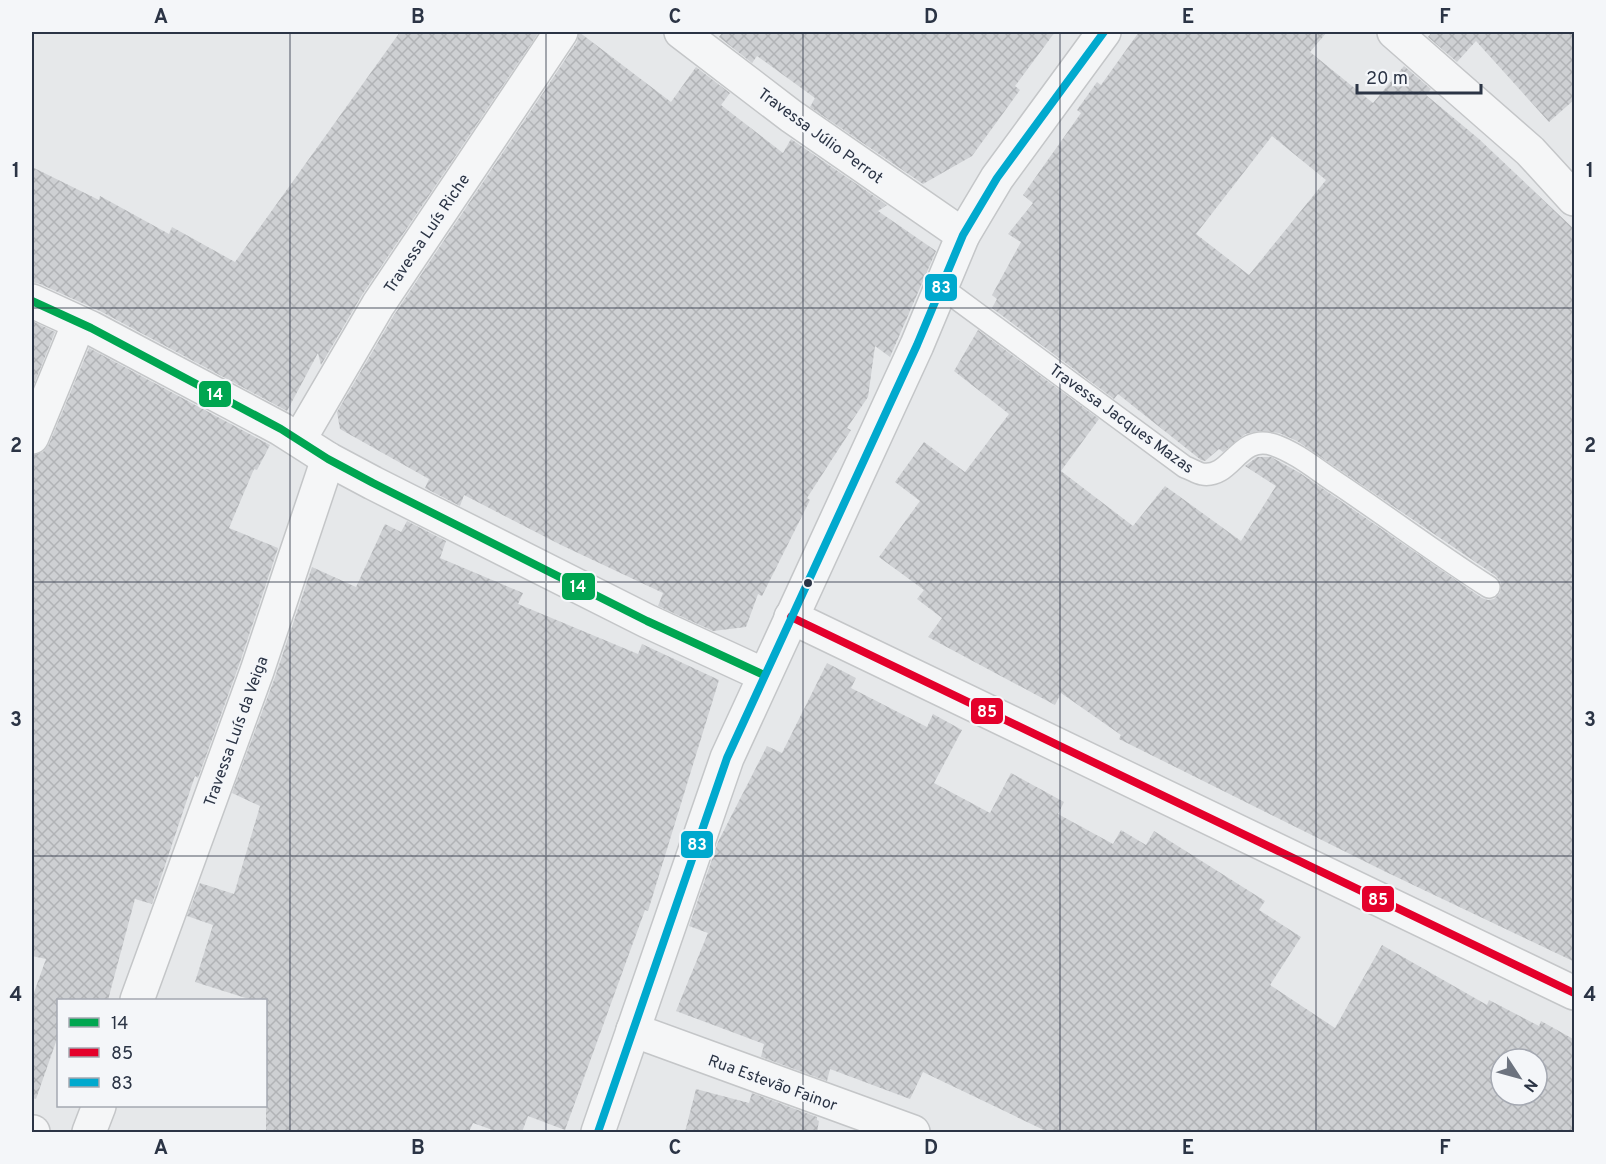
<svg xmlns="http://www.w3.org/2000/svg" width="1606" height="1164" font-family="Overpass,sans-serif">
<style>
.building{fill:url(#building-cross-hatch);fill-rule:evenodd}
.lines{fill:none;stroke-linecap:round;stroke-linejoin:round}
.service-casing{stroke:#c4c6c8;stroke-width:24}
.minor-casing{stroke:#c4c6c8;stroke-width:36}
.service{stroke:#f5f6f7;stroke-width:21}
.minor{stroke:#f5f6f7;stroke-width:33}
.bus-1-casing{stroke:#f4f6f9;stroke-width:12}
.bus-2-casing{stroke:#f4f6f9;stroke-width:12}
.bus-3-casing{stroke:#f4f6f9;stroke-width:12}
.bus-1{stroke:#00a651;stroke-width:8}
.bus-2{stroke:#e4002b;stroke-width:8}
.bus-3{stroke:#00a9ce;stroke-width:8}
.grid{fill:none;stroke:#2b3445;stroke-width:1.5;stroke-opacity:0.55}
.bus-dot{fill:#2b3445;stroke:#f4f6f9;stroke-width:2}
.labels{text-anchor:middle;stroke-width:4.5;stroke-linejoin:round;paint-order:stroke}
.street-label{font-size:16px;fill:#2b3445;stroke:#f4f6f9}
.line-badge{stroke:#f4f6f9;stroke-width:2}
.badge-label{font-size:16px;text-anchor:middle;font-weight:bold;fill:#fff}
.neatline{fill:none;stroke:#2b3445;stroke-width:2}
.grid-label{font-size:20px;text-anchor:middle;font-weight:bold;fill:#2b3445}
</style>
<defs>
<pattern id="building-cross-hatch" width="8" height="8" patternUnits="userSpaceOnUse" patternTransform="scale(1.5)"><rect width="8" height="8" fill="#ced0d3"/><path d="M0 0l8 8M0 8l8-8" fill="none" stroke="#b1b3b6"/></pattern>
</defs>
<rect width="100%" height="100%" fill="#e6e8ea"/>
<g class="building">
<path d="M 400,32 L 539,32 L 362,295 L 321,365 L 318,353 L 287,411 L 100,311 L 40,284 L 32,282 L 32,167 L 99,200 L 100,196 L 169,234 L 172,227 L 235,262 Z"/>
<path d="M 579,32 L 671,102 L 696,67 L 730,93 L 721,105 L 783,153 L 791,139 L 887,205 L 878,211 L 936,251 L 890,357 L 875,346 L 868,397 L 847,428 L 851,430 L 807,498 L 810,500 L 762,596 L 758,594 L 746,627 L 713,631 L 658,606 L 663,593 L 561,545 L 464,495 L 460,506 L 425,488 L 429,479 L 340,429 L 337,412 L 394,315 L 577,42 Z"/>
<path d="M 723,32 L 1055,32 L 1015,86 L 1020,90 L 972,156 L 923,184 L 810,107 L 815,98 L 757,56 L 752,63 L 719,37 Z"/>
<path d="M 1139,32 L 1327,32 L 1310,52 L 1373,103 L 1404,66 L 1431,89 L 1426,95 L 1479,139 L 1575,230 L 1575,962 L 1386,872 L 1119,739 L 1121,735 L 1061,693 L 1055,705 L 928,637 L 942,618 L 917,599 L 924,590 L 879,557 L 920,501 L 895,482 L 924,442 L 965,472 L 1009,414 L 954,371 L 978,330 L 1099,419 L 1061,471 L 1133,526 L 1165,486 L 1241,541 L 1276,486 L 1245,466 L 1257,457 L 1271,457 L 1300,473 L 1482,598 L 1488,600 L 1494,599 L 1500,593 L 1501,582 L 1496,576 L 1297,441 L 1279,433 L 1259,431 L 1245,434 L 1223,452 L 1219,449 L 1205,461 L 1201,460 L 1118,394 L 1114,399 L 992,308 L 997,299 L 992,295 L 1021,242 L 1008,234 L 1033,203 L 1023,195 L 1081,113 L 1077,110 L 1097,82 L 1101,85 ZM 1272,136 L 1326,180 L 1249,275 L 1196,234 Z"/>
<path d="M 1432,32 L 1575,32 L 1575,99 L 1549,122 L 1476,41 L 1457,62 L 1428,37 Z"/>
<path d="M 32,321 L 55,332 L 32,389 Z"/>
<path d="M 89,348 L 270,445 L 257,470 L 254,469 L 229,528 L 278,548 L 239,665 L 198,778 L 195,776 L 152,904 L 135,899 L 108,1000 L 58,1000 L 58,1036 L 36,1099 L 32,1098 L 32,998 L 46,959 L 32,956 L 32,455 L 43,452 L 49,444 Z"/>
<path d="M 407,521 L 446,541 L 440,558 L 523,593 L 518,604 L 638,654 L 642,644 L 719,680 L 648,911 L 645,910 L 565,1130 L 528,1116 L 522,1132 L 498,1132 L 473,1123 L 469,1132 L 266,1132 L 266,1000 L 252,1000 L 195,982 L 213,925 L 187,916 L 200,883 L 234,894 L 260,806 L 232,793 L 275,677 L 312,567 L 356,587 L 385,524 L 401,532 Z"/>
<path d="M 827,663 L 856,678 L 851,688 L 927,727 L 933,714 L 962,730 L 934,783 L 990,813 L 1011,773 L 1064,802 L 1058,814 L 1113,844 L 1121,830 L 1146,845 L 1154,831 L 1265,901 L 1259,910 L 1301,937 L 1270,985 L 1335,1028 L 1382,945 L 1487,1005 L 1489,1000 L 1539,1026 L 1541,1021 L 1575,1040 L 1575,1132 L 1048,1132 L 923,1072 L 910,1099 L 830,1069 L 827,1081 L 761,1057 L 764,1044 L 676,1011 L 708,933 L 689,926 L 718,842 L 767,746 L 782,753 ZM 1501,1059 L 1537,1059 L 1537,1095 L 1501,1095 Z"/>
<path d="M 696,1089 L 749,1103 L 752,1093 L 817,1117 L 817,1120 L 819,1121 L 817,1132 L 685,1132 Z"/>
</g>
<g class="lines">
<defs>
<path id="service" d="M 941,287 L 1185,467 C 1191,469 1197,473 1202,474 C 1232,479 1238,433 1274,445 C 1297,453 1317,470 1337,483 C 1388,517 1437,554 1489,587"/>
<g id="minor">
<path d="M 681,32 L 791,116 L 963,235"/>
<path d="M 1394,32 L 1530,151 L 1574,199"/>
<path d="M 32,301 L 91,328 L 281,429 L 328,459 L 373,483 L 647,621 L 764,675"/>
<path d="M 32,437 L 79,323"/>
<path d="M 299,440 L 378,305 L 561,32"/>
<path d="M 791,617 L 1574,993"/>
<path d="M 137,1000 L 257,671 L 328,459"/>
<path d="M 633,1030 L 913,1132"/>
<path d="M 32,1132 L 33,1132"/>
<path d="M 89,1132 L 99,1106"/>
<path d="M 598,1132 L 727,758 L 917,345 L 963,235 L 997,178 L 1104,32"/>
</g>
</defs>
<use href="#service" class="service-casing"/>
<use href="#minor" class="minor-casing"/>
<use href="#service" class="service"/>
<use href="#minor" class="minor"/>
<defs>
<path id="bus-1" d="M 32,301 L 91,328 L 281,429 L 328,459 L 373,483 L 647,621 L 764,675"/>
<path id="bus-2" d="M 791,617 L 1574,993"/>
<path id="bus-3" d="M 598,1132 L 727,758 L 917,345 L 963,235 L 997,178 L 1104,32"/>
</defs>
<use href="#bus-1" class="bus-1-casing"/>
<use href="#bus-2" class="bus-2-casing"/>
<use href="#bus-3" class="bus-3-casing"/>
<use href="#bus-1" class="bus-1"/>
<use href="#bus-2" class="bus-2"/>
<use href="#bus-3" class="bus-3"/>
</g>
<path class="grid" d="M 290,32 L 290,1132M 546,32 L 546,1132M 803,32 L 803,1132M 1060,32 L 1060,1132M 1316,32 L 1316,1132M 32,308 L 1574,308M 32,582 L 1574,582M 32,856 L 1574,856"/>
<circle class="bus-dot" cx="808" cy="583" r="5"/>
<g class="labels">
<g class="street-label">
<text transform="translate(821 135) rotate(36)" y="6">Travessa Júlio Perrot</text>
<text transform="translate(426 233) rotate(-56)" y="6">Travessa Luís Riche</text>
<text transform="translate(1122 418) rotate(36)" y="6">Travessa Jacques Mazas</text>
<text transform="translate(235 731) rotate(-70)" y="6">Travessa Luís da Veiga</text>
<text transform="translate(773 1082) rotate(20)" y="6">Rua Estevão Fainor</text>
</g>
</g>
<g class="line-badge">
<rect x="924" y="273" width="34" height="29" rx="6" fill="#00a9ce"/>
<rect x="198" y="380" width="34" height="28" rx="6" fill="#00a651"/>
<rect x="561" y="572" width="35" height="29" rx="6" fill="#00a651"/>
<rect x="970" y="697" width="34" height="28" rx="6" fill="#e4002b"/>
<rect x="680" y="830" width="34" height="29" rx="6" fill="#00a9ce"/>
<rect x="1361" y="885" width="34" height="28" rx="6" fill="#e4002b"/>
</g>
<g class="badge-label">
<text x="941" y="293">83</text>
<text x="215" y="400">14</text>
<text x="578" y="592">14</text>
<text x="987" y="717">85</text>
<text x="697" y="850">83</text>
<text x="1378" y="905">85</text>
</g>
<rect width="1606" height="1164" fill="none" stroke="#f4f6f9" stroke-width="66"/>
<rect x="57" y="999" width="210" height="108" fill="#f4f6f9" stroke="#a4a8b1" stroke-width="1.5"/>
<rect x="69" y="1018" width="30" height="9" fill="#00a651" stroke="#a4a8b1" stroke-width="1.5"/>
<text x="111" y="1029" font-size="18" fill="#2b3445">14</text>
<rect x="69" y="1048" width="30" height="9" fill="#e4002b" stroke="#a4a8b1" stroke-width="1.5"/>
<text x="111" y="1059" font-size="18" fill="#2b3445">85</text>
<rect x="69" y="1078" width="30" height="9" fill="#00a9ce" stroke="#a4a8b1" stroke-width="1.5"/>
<text x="111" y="1089" font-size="18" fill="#2b3445">83</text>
<g transform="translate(1519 1077) rotate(126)"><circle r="28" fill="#f4f6f9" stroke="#a4a8b1" stroke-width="1.5"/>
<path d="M0-4.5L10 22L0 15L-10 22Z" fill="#6c737f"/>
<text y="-9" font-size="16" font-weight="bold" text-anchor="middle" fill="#2b3445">N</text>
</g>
<path d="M1357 84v9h124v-9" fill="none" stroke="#2b3445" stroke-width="3"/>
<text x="1366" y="84" font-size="18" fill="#2b3445" stroke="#f4f6f9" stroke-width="4.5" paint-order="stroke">20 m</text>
<rect x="33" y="33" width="1540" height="1098" class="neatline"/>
<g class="grid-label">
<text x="161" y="23">A</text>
<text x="418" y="23">B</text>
<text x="675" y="23">C</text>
<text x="931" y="23">D</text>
<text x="1188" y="23">E</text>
<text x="1445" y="23">F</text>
<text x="16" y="177">1</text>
<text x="1590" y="177">1</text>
<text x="16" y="452">2</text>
<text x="1590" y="452">2</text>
<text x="16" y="726">3</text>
<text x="1590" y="726">3</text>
<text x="16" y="1001">4</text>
<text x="1590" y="1001">4</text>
<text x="161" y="1154">A</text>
<text x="418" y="1154">B</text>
<text x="675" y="1154">C</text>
<text x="931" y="1154">D</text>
<text x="1188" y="1154">E</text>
<text x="1445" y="1154">F</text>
</g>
</svg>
